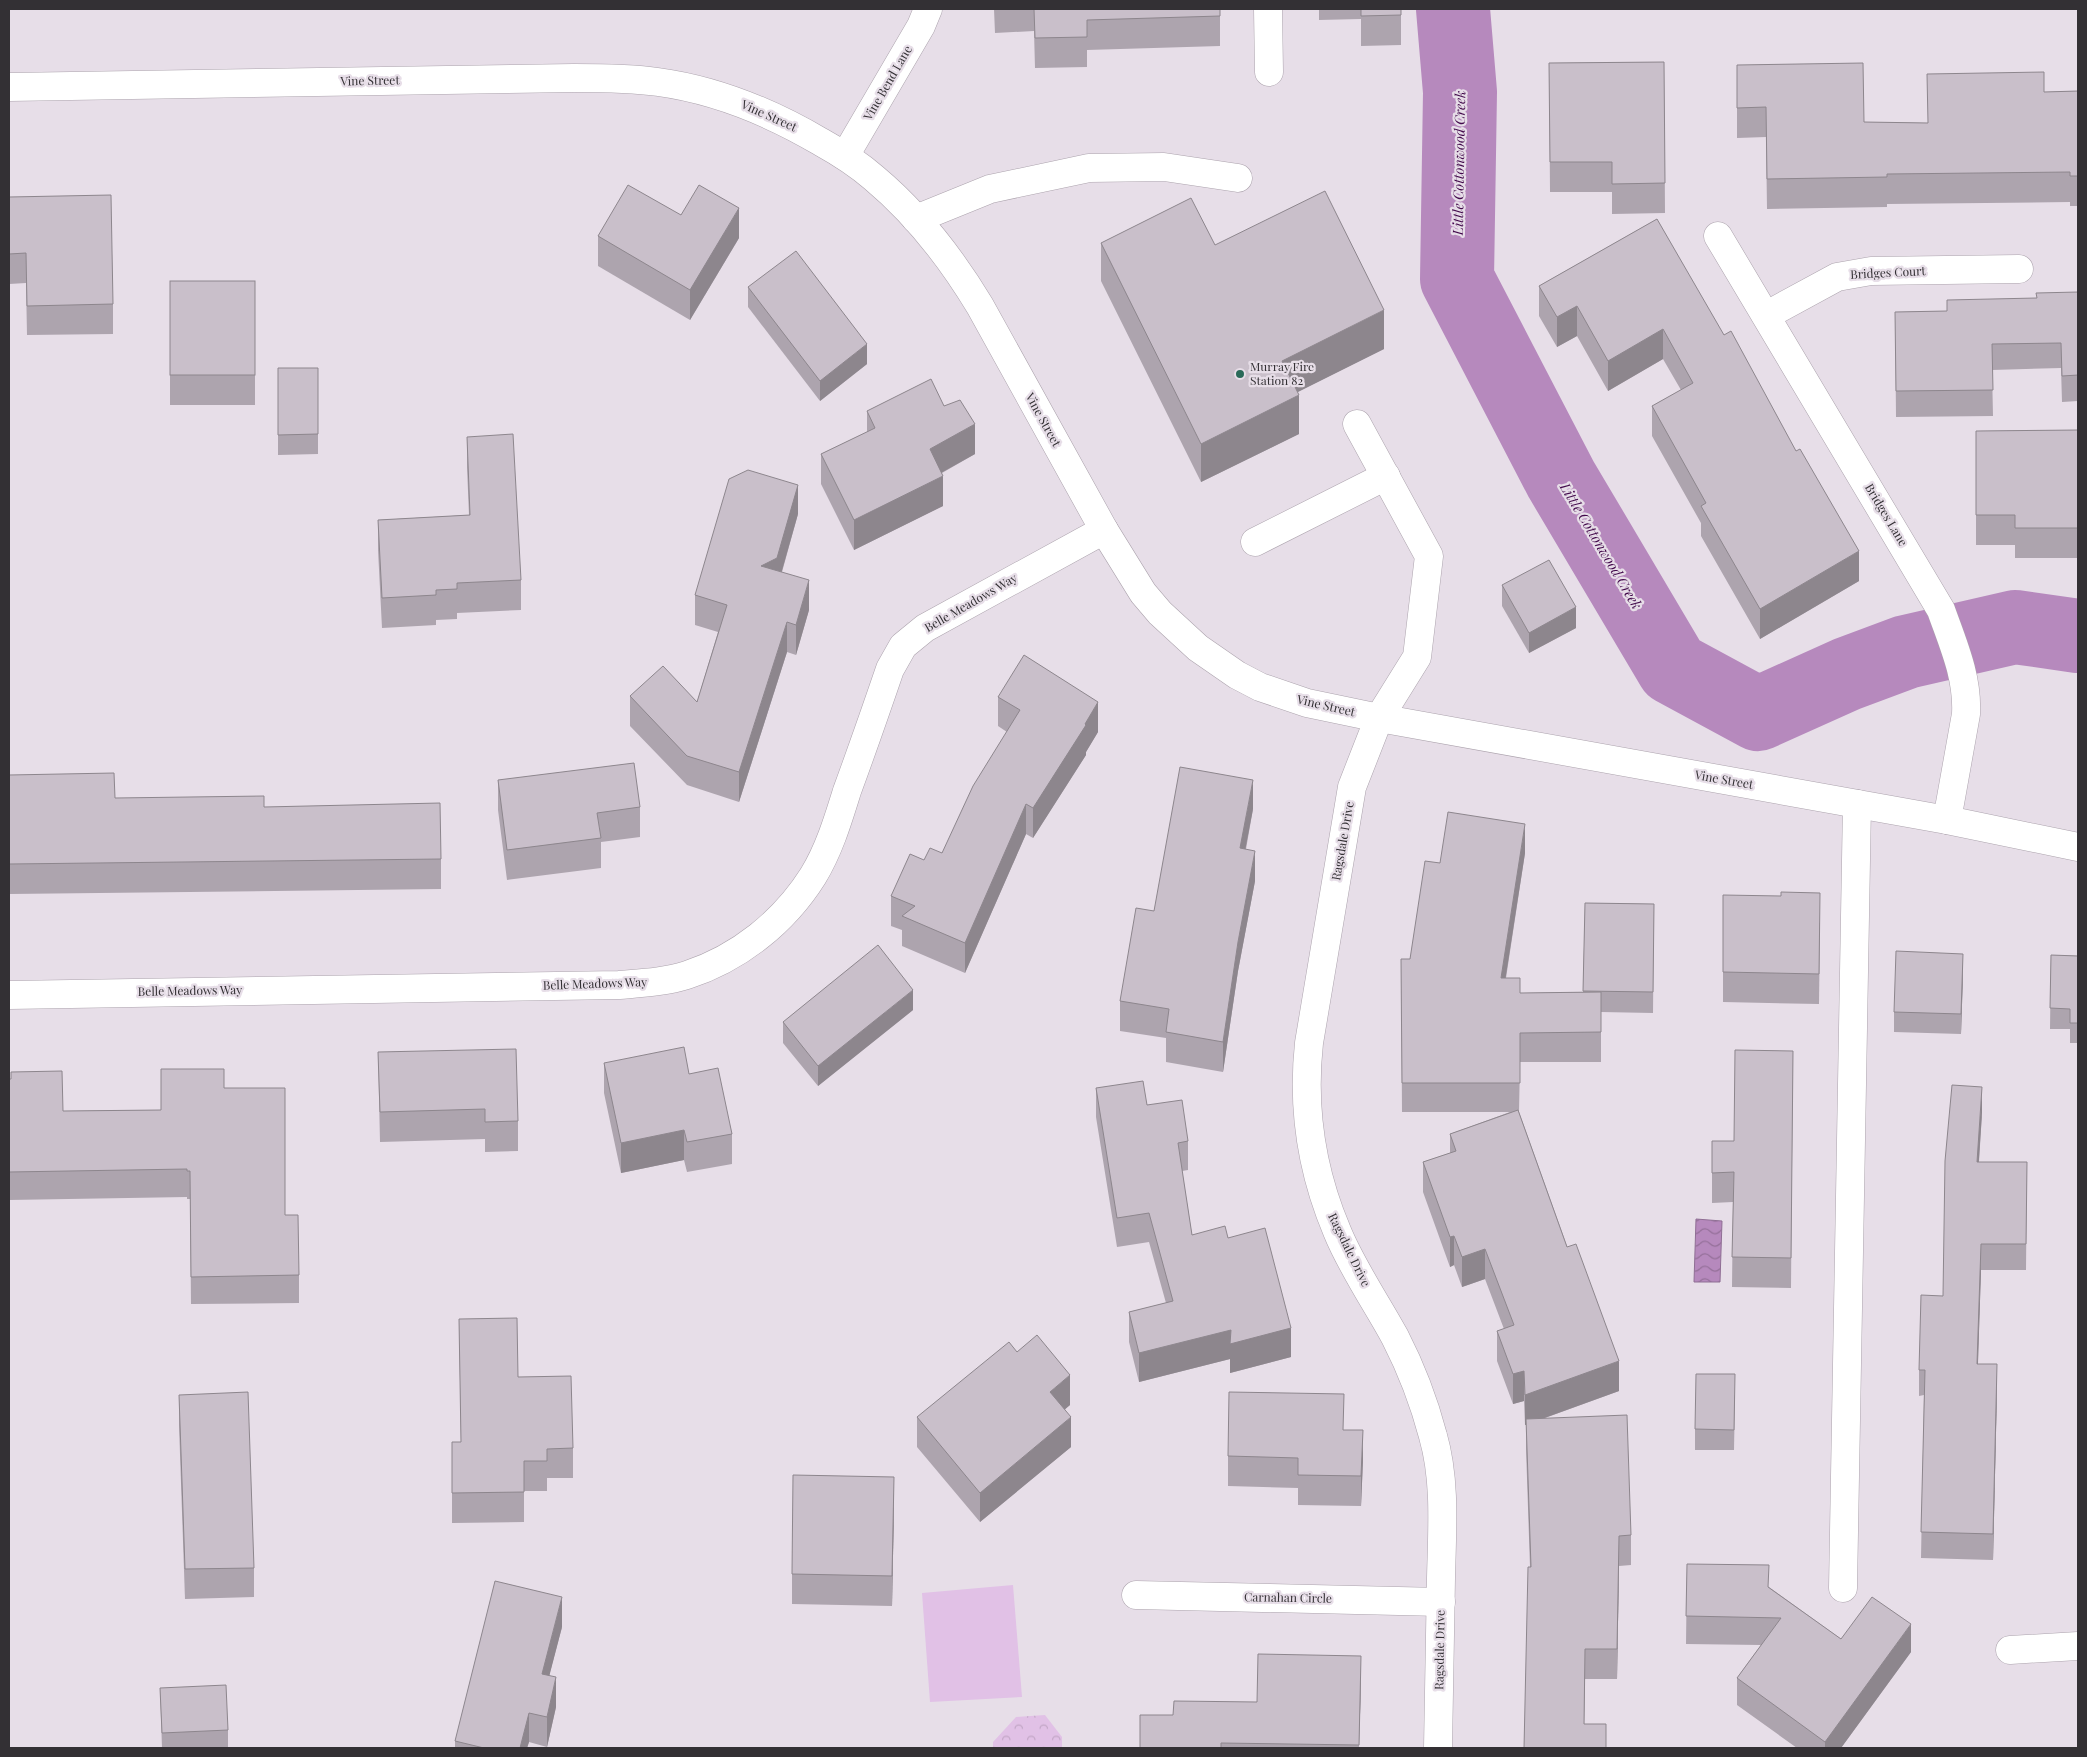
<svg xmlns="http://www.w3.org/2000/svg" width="2087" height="1757" font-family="'Playfair Display',serif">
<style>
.park{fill:url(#park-crowns)}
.pitch{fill:#e1c1e6}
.water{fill:url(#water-waves);stroke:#8f6e94}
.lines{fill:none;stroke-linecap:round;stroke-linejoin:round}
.river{stroke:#b689bd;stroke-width:74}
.minor-casing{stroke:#aca3ad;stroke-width:29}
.minor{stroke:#fff;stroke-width:28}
.wall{fill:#ada4ae}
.shaded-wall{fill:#8d868d}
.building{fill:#c9bfca;stroke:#8d868d}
.poi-dot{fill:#2a6a59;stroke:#e7dee8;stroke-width:2}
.labels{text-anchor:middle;stroke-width:4.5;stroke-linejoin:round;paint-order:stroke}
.street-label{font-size:12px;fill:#333034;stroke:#e7dee8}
.poi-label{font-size:12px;fill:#333034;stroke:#e7dee8;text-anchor:start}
.water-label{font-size:14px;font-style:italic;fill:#42094b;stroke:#e7dee8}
</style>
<defs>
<pattern id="park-crowns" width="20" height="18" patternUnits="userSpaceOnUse" patternTransform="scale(1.25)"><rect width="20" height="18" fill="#e1c1e6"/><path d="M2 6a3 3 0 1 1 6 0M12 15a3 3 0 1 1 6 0" fill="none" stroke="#c2a6c6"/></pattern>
<pattern id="water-waves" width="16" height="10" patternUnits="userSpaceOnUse" patternTransform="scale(1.25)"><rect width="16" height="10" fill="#b689bd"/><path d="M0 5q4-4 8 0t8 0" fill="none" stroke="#95709a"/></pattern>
</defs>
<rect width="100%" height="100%" fill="#e7dee8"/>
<path class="park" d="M 1045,1715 L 1062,1737 L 1062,1748 L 993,1748 L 993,1742 L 1016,1717 Z"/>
<path class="pitch" d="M 1013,1585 L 1022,1697 L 930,1702 L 922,1593 Z"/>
<path class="water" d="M 1696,1219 L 1722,1221 L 1720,1282 L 1694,1282 Z"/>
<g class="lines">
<path class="river" d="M 1453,9 L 1460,92 L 1457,279 L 1561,479 L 1673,668 L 1758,714 L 1847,674 L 1906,652 L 2015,627 L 2078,636"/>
<defs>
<g id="minor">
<path d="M 1268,9 L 1269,72"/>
<path d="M 9,87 L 574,78 C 602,78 630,78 658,82 C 717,90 770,112 821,142 C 839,152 858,164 874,178 C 917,214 951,258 980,306 L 1104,530 L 1143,593 L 1160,613 L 1198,648 L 1237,675 L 1260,687 L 1307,703 L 1379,718 L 1947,820 L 2078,847"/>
<path d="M 845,156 L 921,26 L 928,9"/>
<path d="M 916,219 L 990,189 L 1089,168 L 1164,167 L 1238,178"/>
<path d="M 1718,236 L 1941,610 C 1953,644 1968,677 1966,714 L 1947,820"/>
<path d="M 1767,315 L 1837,277 L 1871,271 L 2019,269"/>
<path d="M 1357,424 L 1429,556 L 1417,657 L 1379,718 L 1352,787 L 1309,1043 C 1302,1107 1312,1172 1337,1231 C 1352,1268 1376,1302 1395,1337 C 1411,1368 1424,1402 1433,1436 C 1446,1481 1442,1531 1441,1578 C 1440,1635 1439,1692 1438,1748"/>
<path d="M 1255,542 L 1386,476"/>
<path d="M 9,995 L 619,985 C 642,983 665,982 687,975 C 739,958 784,922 813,876 C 829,850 838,820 847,791 C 862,750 876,710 890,669 L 903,646 L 925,628 L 1104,530"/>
<path d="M 1843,1588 L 1857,804"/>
<path d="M 1136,1595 L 1441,1602"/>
<path d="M 2010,1650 L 2078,1646"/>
</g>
</defs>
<use href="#minor" class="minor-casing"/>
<use href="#minor" class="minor"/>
</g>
<g class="wall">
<path d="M 994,9 L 1220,9 L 1220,46 L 1087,50 L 1087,67 L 1035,68 L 1034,31 L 995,33 Z"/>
<path d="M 1319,9 L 1401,9 L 1401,45 L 1361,46 L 1361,19 L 1319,20 Z"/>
<path d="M 1664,62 L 1665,213 L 1612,214 L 1612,192 L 1550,192 L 1549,63 Z"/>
<path d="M 1737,65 L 1864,122 L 1928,123 L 2044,92 L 2078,91 L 2078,206 L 2070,206 L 2070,202 L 1887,204 L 1887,207 L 1767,209 L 1766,137 L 1737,138 Z"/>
<path d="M 9,197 L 113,304 L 113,334 L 27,335 L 26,283 L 9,284 Z"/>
<path d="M 681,215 L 739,238 L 690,320 L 598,266 L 598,236 Z"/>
<path d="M 1657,219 L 1859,581 L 1760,639 L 1701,536 L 1701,523 L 1652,436 L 1652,406 L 1681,390 L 1663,359 L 1608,391 L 1577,336 L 1557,347 L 1539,316 L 1539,286 Z"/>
<path d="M 1101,243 L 1215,245 L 1384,349 L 1297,392 L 1299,434 L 1201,482 L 1101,281 Z"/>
<rect x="170" y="281" width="85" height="124"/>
<path d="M 748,287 L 867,364 L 820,401 L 748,307 Z"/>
<path d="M 2078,292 L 2078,401 L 2062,402 L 2061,368 L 1992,370 L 1993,416 L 1896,417 L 1895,312 L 1947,311 Z"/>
<path d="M 278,368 L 318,368 L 318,454 L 278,455 Z"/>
<path d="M 944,406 L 975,454 L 942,473 L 943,506 L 854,550 L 821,484 L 821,454 L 867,432 L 867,411 Z"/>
<path d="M 2078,430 L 2078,558 L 2015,558 L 2015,545 L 1976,545 L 1976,431 Z"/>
<path d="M 467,437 L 521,580 L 521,610 L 457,613 L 457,619 L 436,620 L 436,625 L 382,628 L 378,550 L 378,520 L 469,515 L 467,467 Z"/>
<path d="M 798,514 L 782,572 L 809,610 L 796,655 L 787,652 L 739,802 L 687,785 L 630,726 L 630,696 L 697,702 L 718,632 L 695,625 L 695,595 Z"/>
<path d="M 1502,585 L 1576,628 L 1529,653 L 1502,606 Z"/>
<path d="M 998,697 L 1098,732 L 1086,752 L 1086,755 L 1033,838 L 1026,834 L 965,973 L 902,946 L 902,930 L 891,926 L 891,896 L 924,860 L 942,853 L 1007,732 L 998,726 Z"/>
<path d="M 9,775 L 115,798 L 264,807 L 441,859 L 441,889 L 9,894 Z"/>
<path d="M 498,780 L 640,807 L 640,837 L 601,842 L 601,868 L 507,880 L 498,810 Z"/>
<path d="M 1253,809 L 1246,849 L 1255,881 L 1238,971 L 1223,1072 L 1166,1062 L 1166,1038 L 1120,1031 L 1120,1001 L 1154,911 Z"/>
<path d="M 1525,853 L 1506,978 L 1520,993 L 1583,992 L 1585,903 L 1654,904 L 1653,1013 L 1601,1012 L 1601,1062 L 1520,1062 L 1519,1112 L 1619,1391 L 1545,1418 L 1631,1535 L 1631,1565 L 1619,1566 L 1617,1679 L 1585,1679 L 1584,1724 L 1524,1748 L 1530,1567 L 1526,1449 L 1526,1425 L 1525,1425 L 1524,1401 L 1513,1404 L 1497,1361 L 1497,1331 L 1504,1329 L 1485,1279 L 1462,1287 L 1454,1265 L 1450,1267 L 1423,1192 L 1423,1162 L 1450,1153 L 1450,1134 L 1510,1112 L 1402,1112 L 1401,959 L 1410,959 L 1440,863 Z"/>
<path d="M 1723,895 L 1820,923 L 1819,1004 L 1723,1002 Z"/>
<path d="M 2051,955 L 2078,956 L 2078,1043 L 2070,1043 L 2070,1029 L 2050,1029 Z"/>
<path d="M 1963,974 L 1961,1034 L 1894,1032 L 1894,1012 Z"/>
<path d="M 913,1010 L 818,1086 L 783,1043 L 783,1022 Z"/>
<path d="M 1793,1051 L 1791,1288 L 1732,1287 L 1733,1202 L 1712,1203 L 1712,1141 L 1734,1141 Z"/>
<path d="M 378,1052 L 518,1121 L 518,1151 L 485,1152 L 485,1139 L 380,1142 Z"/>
<path d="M 604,1063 L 689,1074 L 732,1134 L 732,1164 L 687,1172 L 684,1160 L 621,1173 L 604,1093 Z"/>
<path d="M 9,1079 L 63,1111 L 161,1110 L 224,1088 L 285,1215 L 299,1275 L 299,1303 L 191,1304 L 190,1199 L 187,1199 L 187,1197 L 9,1200 Z"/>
<path d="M 1096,1088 L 1147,1105 L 1188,1141 L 1188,1170 L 1182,1171 L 1192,1235 L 1228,1238 L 1291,1357 L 1230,1373 L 1230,1359 L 1139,1382 L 1129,1342 L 1129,1312 L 1166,1303 L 1149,1242 L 1117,1247 L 1096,1117 Z"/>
<path d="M 1982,1113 L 1979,1162 L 2027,1162 L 2026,1270 L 1981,1270 L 1978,1364 L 1997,1390 L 1993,1560 L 1921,1558 L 1924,1395 L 1919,1396 L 1919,1370 L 1943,1296 Z"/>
<path d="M 459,1319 L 518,1377 L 573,1448 L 573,1478 L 547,1478 L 547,1491 L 524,1491 L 524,1522 L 452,1523 L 452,1442 L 461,1442 Z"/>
<path d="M 1017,1352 L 1070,1405 L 1065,1409 L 1071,1447 L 980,1522 L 917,1447 L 917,1417 Z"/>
<path d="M 179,1395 L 254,1568 L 254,1597 L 185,1599 L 179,1425 Z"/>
<path d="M 1735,1395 L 1734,1450 L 1695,1450 L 1695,1429 Z"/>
<path d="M 1344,1430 L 1363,1460 L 1361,1506 L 1298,1505 L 1298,1488 L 1228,1486 L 1228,1456 Z"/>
<path d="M 894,1507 L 892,1606 L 792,1604 L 792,1574 Z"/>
<path d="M 1687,1564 L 1769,1587 L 1841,1639 L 1911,1652 L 1841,1748 L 1797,1748 L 1737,1705 L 1737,1678 L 1761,1645 L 1686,1644 Z"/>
<path d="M 562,1627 L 549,1676 L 556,1707 L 547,1747 L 529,1742 L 527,1748 L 455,1748 L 455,1741 Z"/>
<path d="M 1361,1682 L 1359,1748 L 1140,1748 L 1173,1715 L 1257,1702 Z"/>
<path d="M 160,1688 L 228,1730 L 228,1748 L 162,1748 Z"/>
</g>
<g class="shaded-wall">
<path d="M 739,208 L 739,238 L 690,320 L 690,290 Z"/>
<path d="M 1577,306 L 1577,336 L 1557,347 L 1557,317 Z"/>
<path d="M 1384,310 L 1384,349 L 1282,400 L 1282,361 Z"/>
<path d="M 1663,329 L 1663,359 L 1608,391 L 1608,361 Z"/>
<path d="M 867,344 L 867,364 L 820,401 L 820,381 Z"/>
<path d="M 1299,395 L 1299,434 L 1201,482 L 1201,444 Z"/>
<path d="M 975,424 L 975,454 L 930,479 L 930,449 Z"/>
<path d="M 943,476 L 943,506 L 854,550 L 854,520 Z"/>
<path d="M 798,485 L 798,514 L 777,588 L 761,566 Z"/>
<path d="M 1859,551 L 1859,581 L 1760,639 L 1760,609 Z"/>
<path d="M 809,580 L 809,610 L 796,655 L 796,625 Z"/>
<path d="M 1576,607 L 1576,628 L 1529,653 L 1529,633 Z"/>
<path d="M 787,622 L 787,652 L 739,802 L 739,772 Z"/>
<path d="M 1098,702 L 1098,732 L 1086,752 L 1086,755 L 1033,838 L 1033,808 Z"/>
<path d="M 1253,780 L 1253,809 L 1240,877 L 1240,848 Z"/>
<path d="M 1026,804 L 1026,834 L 965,973 L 965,943 Z"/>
<path d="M 1525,824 L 1525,853 L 1501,1007 L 1501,978 Z"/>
<path d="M 1255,851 L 1255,881 L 1238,971 L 1223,1072 L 1223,1042 L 1238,942 Z"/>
<path d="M 1963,954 L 1963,974 L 1961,1034 L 1961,1014 Z"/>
<path d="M 913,990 L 913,1010 L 818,1086 L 818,1066 Z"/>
<path d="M 1982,1087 L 1982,1113 L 1977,1188 L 1977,1162 Z"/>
<path d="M 684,1130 L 684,1160 L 621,1173 L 621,1143 Z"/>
<path d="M 1454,1236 L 1454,1265 L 1450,1267 L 1450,1237 Z"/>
<path d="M 1981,1244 L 1981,1270 L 1977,1390 L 1977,1364 Z"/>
<path d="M 1485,1249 L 1485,1279 L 1462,1287 L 1462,1257 Z"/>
<path d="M 1291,1328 L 1291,1357 L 1230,1373 L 1230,1359 L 1139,1382 L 1139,1353 L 1231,1330 Z"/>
<path d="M 1619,1361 L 1619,1391 L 1525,1425 L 1525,1395 Z"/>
<path d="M 1997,1364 L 1997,1390 L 1993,1560 L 1993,1534 Z"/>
<path d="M 1524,1371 L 1524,1401 L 1513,1404 L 1513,1374 Z"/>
<path d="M 1070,1375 L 1070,1405 L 1050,1422 L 1050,1392 Z"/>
<path d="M 1071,1417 L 1071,1447 L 980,1522 L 980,1493 Z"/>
<path d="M 1363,1430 L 1363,1460 L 1361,1506 L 1361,1476 Z"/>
<path d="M 894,1477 L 894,1507 L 892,1606 L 892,1576 Z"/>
<path d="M 1619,1536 L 1619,1566 L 1617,1679 L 1617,1649 Z"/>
<path d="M 562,1597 L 562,1627 L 542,1704 L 542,1674 Z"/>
<path d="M 1911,1624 L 1911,1652 L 1841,1748 L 1825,1748 L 1825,1742 Z"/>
<path d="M 1585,1649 L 1585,1679 L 1584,1748 Z"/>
<path d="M 1361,1656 L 1361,1682 L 1359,1748 Z"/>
<path d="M 556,1677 L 556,1707 L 547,1747 L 547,1717 Z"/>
<path d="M 529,1713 L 529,1742 L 527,1748 L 520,1748 Z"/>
</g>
<g class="building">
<path d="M 1034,9 L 1220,9 L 1220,16 L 1087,20 L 1087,37 L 1035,38 Z"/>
<path d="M 1361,9 L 1401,9 L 1401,15 L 1361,16 Z"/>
<path d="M 1664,62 L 1665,183 L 1612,184 L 1612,162 L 1550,162 L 1549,63 Z"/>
<path d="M 1863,63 L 1864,122 L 1928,123 L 1927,74 L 2044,72 L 2044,92 L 2078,91 L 2078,176 L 2070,176 L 2070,172 L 1887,174 L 1887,177 L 1767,179 L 1766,107 L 1737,108 L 1737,65 Z"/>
<path d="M 628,185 L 681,215 L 699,185 L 739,208 L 690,290 L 598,236 Z"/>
<path d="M 1325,191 L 1384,310 L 1282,361 L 1299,395 L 1201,444 L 1101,243 L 1191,198 L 1215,245 Z"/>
<path d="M 111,195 L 113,304 L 27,306 L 26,253 L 9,254 L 9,197 Z"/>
<path d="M 1657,219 L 1724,335 L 1731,331 L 1796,451 L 1800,449 L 1859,551 L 1760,609 L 1701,506 L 1706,503 L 1652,406 L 1693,383 L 1663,329 L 1608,361 L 1577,306 L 1557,317 L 1539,286 Z"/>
<path d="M 796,251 L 867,344 L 820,381 L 748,287 Z"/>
<rect x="170" y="281" width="85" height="94"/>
<path d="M 2078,292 L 2078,375 L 2062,376 L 2061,343 L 1992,344 L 1993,390 L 1896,391 L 1895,312 L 1947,311 L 1947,300 L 2037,298 L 2036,293 Z"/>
<path d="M 278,368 L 318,368 L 318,434 L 278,435 Z"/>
<path d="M 931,379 L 944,406 L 960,400 L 975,424 L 930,449 L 943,476 L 854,520 L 821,454 L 875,428 L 867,411 Z"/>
<path d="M 2078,430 L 2078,528 L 2015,528 L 2015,515 L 1976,515 L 1976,431 Z"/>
<path d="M 513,434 L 521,580 L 457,583 L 457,589 L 436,590 L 436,595 L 382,598 L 378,520 L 470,515 L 467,437 Z"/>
<path d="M 748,470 L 798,485 L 777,558 L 761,566 L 809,580 L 796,625 L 787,622 L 739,772 L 687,756 L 630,696 L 663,666 L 697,702 L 727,605 L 695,595 L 729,479 Z"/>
<path d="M 1549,560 L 1576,607 L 1529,633 L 1502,585 Z"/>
<path d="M 1024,655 L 1098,702 L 1085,724 L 1086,725 L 1033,808 L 1026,804 L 965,943 L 902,916 L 915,906 L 891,896 L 910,854 L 924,860 L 930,848 L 942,853 L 973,786 L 1020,710 L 998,697 Z"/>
<path d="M 634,763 L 640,807 L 597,813 L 601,838 L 507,850 L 498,780 Z"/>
<path d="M 1180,767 L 1253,780 L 1240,848 L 1255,851 L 1238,942 L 1223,1042 L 1166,1032 L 1169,1009 L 1120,1001 L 1136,908 L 1154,911 Z"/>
<path d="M 114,773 L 115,798 L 264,796 L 264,807 L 440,803 L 441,859 L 9,864 L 9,775 Z"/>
<path d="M 1448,812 L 1525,824 L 1501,978 L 1520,978 L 1520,993 L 1601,992 L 1601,1032 L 1520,1033 L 1520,1083 L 1402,1083 L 1401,959 L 1410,959 L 1425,861 L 1440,863 Z"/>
<path d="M 1781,892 L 1820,893 L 1819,974 L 1723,972 L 1723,895 L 1781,896 Z"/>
<path d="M 1585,903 L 1654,904 L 1653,992 L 1583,991 Z"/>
<path d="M 878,945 L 913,990 L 818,1066 L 783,1022 Z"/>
<path d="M 1896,951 L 1963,954 L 1961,1014 L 1894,1012 Z"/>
<path d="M 2051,955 L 2078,956 L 2078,1023 L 2070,1023 L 2070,1009 L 2050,1008 Z"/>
<path d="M 684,1047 L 689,1074 L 718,1068 L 732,1134 L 687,1142 L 684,1130 L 621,1143 L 604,1063 Z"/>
<path d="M 516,1049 L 518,1121 L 485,1122 L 485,1109 L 380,1112 L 378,1052 Z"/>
<path d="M 1735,1050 L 1793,1051 L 1791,1258 L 1732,1257 L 1734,1172 L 1712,1173 L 1712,1141 L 1734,1141 Z"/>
<path d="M 161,1069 L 224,1069 L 224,1088 L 285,1088 L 285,1215 L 298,1215 L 299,1275 L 191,1277 L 190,1171 L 187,1171 L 187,1169 L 9,1172 L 9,1079 L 11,1079 L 11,1072 L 62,1071 L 63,1111 L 161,1110 Z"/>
<path d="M 1143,1081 L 1147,1105 L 1182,1100 L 1188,1141 L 1178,1143 L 1192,1235 L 1225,1226 L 1228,1238 L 1265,1228 L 1291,1328 L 1230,1344 L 1231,1330 L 1139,1353 L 1129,1312 L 1173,1301 L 1149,1213 L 1117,1218 L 1096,1088 Z"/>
<path d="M 1952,1085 L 1982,1087 L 1977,1162 L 2027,1162 L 2026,1244 L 1981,1244 L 1977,1364 L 1997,1364 L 1993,1534 L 1921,1532 L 1925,1370 L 1919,1370 L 1921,1295 L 1943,1296 L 1945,1161 Z"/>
<path d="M 1518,1110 L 1567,1247 L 1576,1244 L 1619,1361 L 1525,1395 L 1524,1371 L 1513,1374 L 1497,1331 L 1514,1325 L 1485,1249 L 1462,1257 L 1454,1236 L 1450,1237 L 1423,1162 L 1456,1151 L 1450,1134 Z"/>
<path d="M 517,1318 L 518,1377 L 571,1376 L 573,1448 L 547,1449 L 547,1461 L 524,1461 L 524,1492 L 452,1493 L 452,1442 L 461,1442 L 459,1319 Z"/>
<path d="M 1037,1335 L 1070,1375 L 1050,1392 L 1071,1417 L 980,1493 L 917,1417 L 1009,1342 L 1017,1352 Z"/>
<path d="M 1696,1374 L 1735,1374 L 1734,1430 L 1695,1429 Z"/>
<path d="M 248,1392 L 254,1568 L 185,1569 L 179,1395 Z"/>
<path d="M 1229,1392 L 1344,1394 L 1343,1430 L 1363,1430 L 1361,1476 L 1298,1475 L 1298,1458 L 1228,1456 Z"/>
<path d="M 1627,1415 L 1631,1535 L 1619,1536 L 1617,1649 L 1585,1649 L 1584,1724 L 1606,1724 L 1606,1748 L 1524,1748 L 1528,1567 L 1531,1567 L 1526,1419 Z"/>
<path d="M 793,1475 L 894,1477 L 892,1576 L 792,1574 Z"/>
<path d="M 1687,1564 L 1769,1565 L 1768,1587 L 1841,1639 L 1872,1597 L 1911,1624 L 1825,1742 L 1737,1678 L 1781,1618 L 1686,1616 Z"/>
<path d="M 495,1581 L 562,1597 L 542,1674 L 556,1677 L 547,1717 L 529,1713 L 520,1748 L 484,1748 L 455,1741 Z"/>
<path d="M 1258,1654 L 1361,1656 L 1359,1745 L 1221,1743 L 1221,1748 L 1140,1748 L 1140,1715 L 1173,1715 L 1174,1701 L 1257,1702 Z"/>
<path d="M 226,1685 L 228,1730 L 162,1733 L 160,1688 Z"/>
</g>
<circle class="poi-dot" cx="1240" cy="374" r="5"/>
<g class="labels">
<g class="street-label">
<text transform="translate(370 81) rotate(-1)" y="4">Vine Street</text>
<text transform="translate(888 83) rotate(-60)" y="4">Vine Bend Lane</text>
<text transform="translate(769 116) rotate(24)" y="4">Vine Street</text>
<text transform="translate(1888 273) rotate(-3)" y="4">Bridges Court</text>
<text transform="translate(1043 420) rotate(61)" y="4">Vine Street</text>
<text transform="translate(1886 515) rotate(59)" y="4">Bridges Lane</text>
<text transform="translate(971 603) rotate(-30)" y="4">Belle Meadows Way</text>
<text transform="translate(1326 706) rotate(13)" y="4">Vine Street</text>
<text transform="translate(1724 780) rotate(10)" y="4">Vine Street</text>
<text transform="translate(1343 841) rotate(-80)" y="4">Ragsdale Drive</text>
<text transform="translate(595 984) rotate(-2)" y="4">Belle Meadows Way</text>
<text transform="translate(190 991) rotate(-1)" y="4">Belle Meadows Way</text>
<text transform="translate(1349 1250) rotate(64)" y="4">Ragsdale Drive</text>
<text transform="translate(1288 1598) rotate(1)" y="4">Carnahan Circle</text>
<text transform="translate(1440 1650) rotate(-89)" y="4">Ragsdale Drive</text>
</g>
<g class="poi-label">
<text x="1250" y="371">Murray Fire<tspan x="1250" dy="14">Station 82</tspan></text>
</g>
<g class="water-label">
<text transform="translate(1459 163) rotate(-89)" y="5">Little Cottonwood Creek</text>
<text transform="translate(1601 546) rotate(59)" y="5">Little Cottonwood Creek</text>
</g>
</g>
<rect width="2087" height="1757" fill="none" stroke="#333034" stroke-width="20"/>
</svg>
